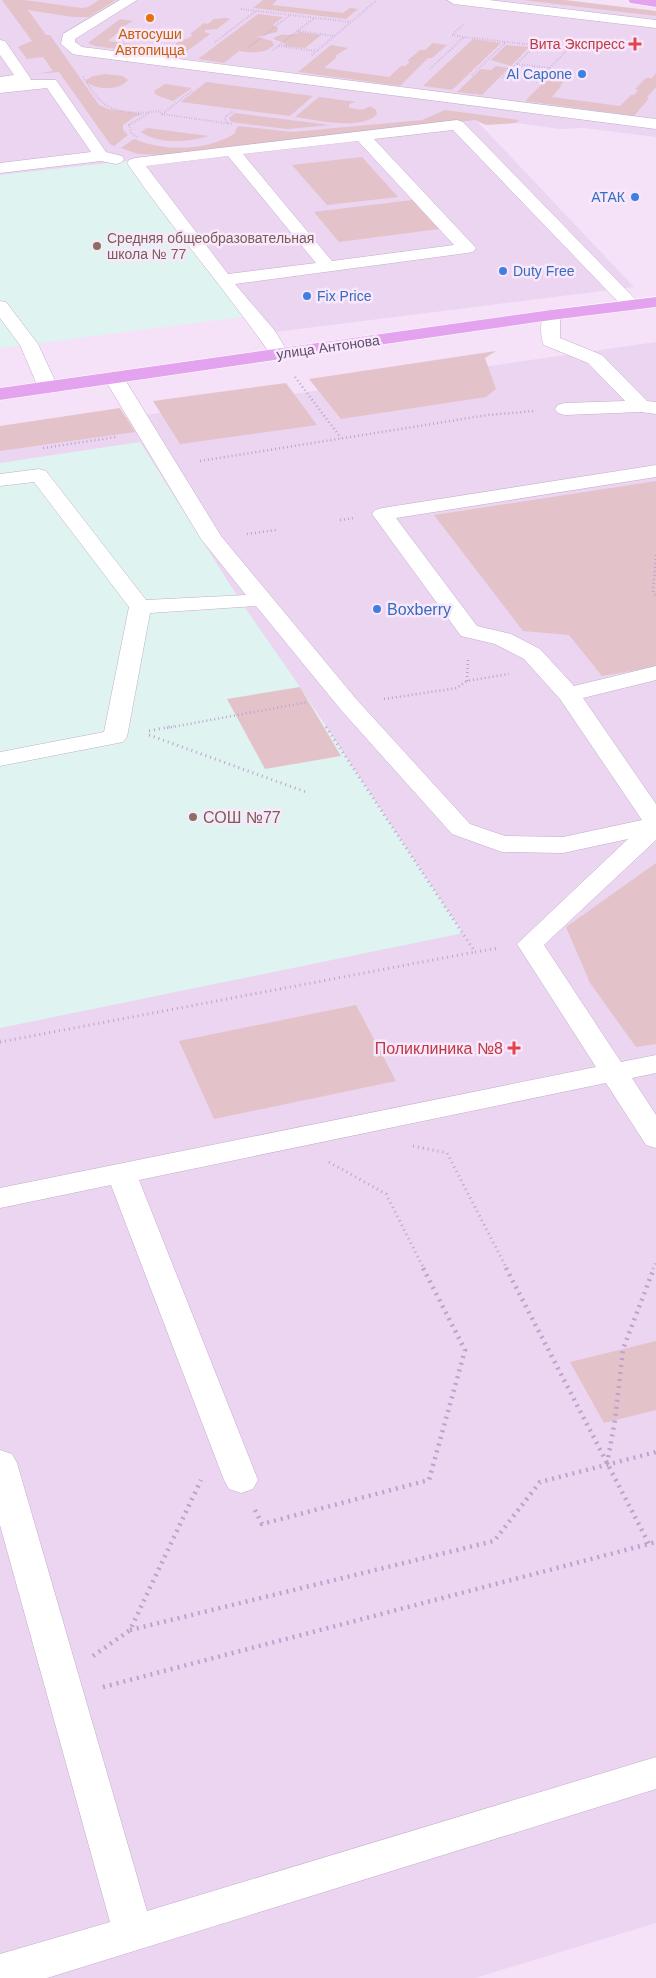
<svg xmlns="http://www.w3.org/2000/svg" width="656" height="1978" font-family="Helvetica,sans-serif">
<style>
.residential{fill:#ebd5f1}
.education{fill:#dff4f1}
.green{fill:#e3c3c9}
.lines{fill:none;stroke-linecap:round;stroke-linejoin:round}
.minor-casing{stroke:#c1adc9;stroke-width:1}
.major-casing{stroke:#fff;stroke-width:1}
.path-far3{stroke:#bda2ce;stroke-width:2;stroke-dasharray:0.5 2;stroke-linecap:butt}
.path-far2{stroke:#bda2ce;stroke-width:2.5;stroke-dasharray:1 3;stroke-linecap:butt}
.path-far1{stroke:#bda2ce;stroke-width:3;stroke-dasharray:1 4;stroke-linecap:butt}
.path{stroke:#bda2ce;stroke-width:4.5;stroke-dasharray:2 5;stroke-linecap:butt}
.minor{fill:#fff;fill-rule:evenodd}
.major{fill:#e4a3ef;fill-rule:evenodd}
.food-dot{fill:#e8710a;stroke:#f9e8fc;stroke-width:2}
.health-dot{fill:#e0444e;stroke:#f9e8fc;stroke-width:2}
.shop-dot{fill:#3f7fe0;stroke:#f9e8fc;stroke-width:2}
.education-dot{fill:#8d6e63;stroke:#f9e8fc;stroke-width:2}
.labels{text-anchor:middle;stroke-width:5;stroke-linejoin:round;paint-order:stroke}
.far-food-label{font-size:14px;fill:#c56008;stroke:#f9e8fc}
.far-health-label{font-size:14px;fill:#be3a42;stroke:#f9e8fc;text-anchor:end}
.far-shop-label{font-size:14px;fill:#366cbe;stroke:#f9e8fc;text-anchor:end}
.far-education-label{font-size:14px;fill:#785e54;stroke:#f9e8fc;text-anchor:start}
.far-street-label{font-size:14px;fill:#5f4c6c;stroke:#f9e8fc}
.shop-label{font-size:16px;fill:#366cbe;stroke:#f9e8fc;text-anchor:start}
.education-label{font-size:16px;fill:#785e54;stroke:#f9e8fc;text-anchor:start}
.health-label{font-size:16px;fill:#be3a42;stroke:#f9e8fc;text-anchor:end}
</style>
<rect width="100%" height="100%" fill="#f5e2f8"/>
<g class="residential">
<path d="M 0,0 L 529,0 L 656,14 L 656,137 L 584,128 L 560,129 L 495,120 L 476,120 L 634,287 L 267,333 L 128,161 L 0,175 Z"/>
<path d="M 656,342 L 656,1923 L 475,1978 L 0,1978 L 0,436 Z"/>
</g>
<g class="education">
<path d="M 128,161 L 249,316 L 0,348 L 0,175 Z"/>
<path d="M 140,442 L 241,602 L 300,687 L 463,933 L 0,1028 L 0,463 Z"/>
</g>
<g class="green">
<path d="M 2,0 L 24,0 L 82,8 L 88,7 L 99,0 L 116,0 L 89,17 L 73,17 L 28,10 L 46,35 L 50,35 L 99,105 L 108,109 L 143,114 L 134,117 L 123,125 L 123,130 L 128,135 L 114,146 L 110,144 L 59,72 L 35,74 L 53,71 L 43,57 L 27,59 L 18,47 L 32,41 Z"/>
<path d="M 263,0 L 277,0 L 272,5 L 343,13 L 350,8 L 358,9 L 346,19 L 253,8 Z"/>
<path d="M 522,0 L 565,0 L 656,11 L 656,16 Z"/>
<path d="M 258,14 L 283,17 L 273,25 L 278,28 L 277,32 L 257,37 L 272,41 L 274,45 C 265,54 251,53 239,51 L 224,63 L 198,59 Z"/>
<path d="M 226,18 L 230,19 L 217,29 L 205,30 L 205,32 L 210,34 L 182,55 L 174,57 L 95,46 L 88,43 L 120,19 L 133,21 L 119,29 L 121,30 L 108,41 L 169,49 L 182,39 L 187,39 L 193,35 L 190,34 L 204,23 L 208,24 L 214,19 Z"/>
<path d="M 299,32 L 321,35 L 305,48 L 283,46 L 285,43 L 273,39 C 280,31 291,38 299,32 Z"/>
<path d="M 473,39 L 501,43 L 452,90 L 423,86 Z"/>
<path d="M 433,43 L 447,45 L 432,58 L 428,58 L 400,86 L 298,72 L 331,45 L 348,48 L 335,56 L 337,57 L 324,68 L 389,77 L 401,66 L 405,66 L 410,62 L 407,61 L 420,50 L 425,50 Z"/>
<path d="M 506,45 L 529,47 L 511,66 L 491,60 Z"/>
<path d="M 496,66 L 509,68 L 482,95 L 457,92 L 481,69 L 491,70 Z"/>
<path d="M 553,73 L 572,75 L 560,85 L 562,85 L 552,97 L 620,106 L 631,95 L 634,95 L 638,90 L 635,89 L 646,78 L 652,78 L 656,73 L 656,87 L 647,97 L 649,98 L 634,116 L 525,101 Z"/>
<path d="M 105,74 L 123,76 L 128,80 C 119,91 96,90 86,82 L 86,80 L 93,76 Z"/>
<path d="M 206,82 L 313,96 L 290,116 L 181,102 Z"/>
<path d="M 165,84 L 192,88 L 173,101 L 156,95 L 154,91 Z"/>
<path d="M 319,97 L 356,102 L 349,104 L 349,107 C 355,110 364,111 370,106 L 376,110 L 377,114 C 362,131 316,120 295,117 Z"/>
<path d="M 445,110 L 519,120 L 516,123 L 486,125 L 475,120 L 162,155 L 138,154 L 121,148 L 134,139 C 164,152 206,151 234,134 L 238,126 L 292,132 L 422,120 Z"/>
<path d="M 235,113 L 330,125 L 287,129 L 231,122 L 229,118 Z"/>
<path d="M 147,128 L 209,136 C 188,142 160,145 141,132 Z"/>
<path d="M 362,157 L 398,197 L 327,205 L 292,165 Z"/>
<path d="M 412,200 L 439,229 L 339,242 L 314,212 Z"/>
<path d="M 496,351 L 485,358 L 496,389 L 486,397 L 341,419 L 309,379 Z"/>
<path d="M 286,383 L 317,425 L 180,444 L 153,401 Z"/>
<path d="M 120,408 L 135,432 L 0,451 L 0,426 Z"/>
<path d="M 656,481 L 656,667 L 602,676 L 569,635 L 523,631 L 434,515 Z"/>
<path d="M 300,687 L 341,756 L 265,769 L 227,699 Z"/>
<path d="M 656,863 L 656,1044 L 636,1047 L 590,983 L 566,927 Z"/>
<path d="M 356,1005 L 396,1081 L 214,1119 L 179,1041 Z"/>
<path d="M 656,1341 L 656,1410 L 604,1423 L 570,1362 Z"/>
</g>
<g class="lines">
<defs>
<g id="minor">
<path d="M 120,0 L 137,0 L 75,39 L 75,42 L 82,47 L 656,119 L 656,129 L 78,55 L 73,54 L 61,44 L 63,34 Z"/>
<path d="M 447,0 L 489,0 L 656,20 L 656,28 L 454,4 Z"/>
<path d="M 0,40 L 5,41 L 31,79 L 30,80 L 56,80 L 106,152 L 122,156 L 124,159 L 122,162 L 116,164 L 101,161 L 0,173 L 0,163 L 91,152 L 47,88 L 0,93 L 0,77 L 14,75 L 0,55 Z"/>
<path d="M 457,120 L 463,122 L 637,301 L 640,305 L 637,309 L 631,310 L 625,309 L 453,130 L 374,139 L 476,248 L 473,252 L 467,253 L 235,284 L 275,331 L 289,354 L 287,358 L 280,360 L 273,358 C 227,291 173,230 127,163 L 129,160 L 135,158 ZM 358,141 L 454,245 L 332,261 L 243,154 ZM 228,156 L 316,263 L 228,274 L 146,166 Z"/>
<path d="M 0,301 L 6,302 L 38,344 L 58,387 L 55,391 L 48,393 L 41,391 L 38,387 L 20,345 L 0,318 Z"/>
<path d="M 551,310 L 557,311 L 560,315 L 560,338 L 602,355 L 647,401 L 656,402 L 656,414 L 641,412 L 565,415 L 558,413 L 555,409 L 558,405 L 565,403 L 625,401 L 588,363 L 544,345 C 540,338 540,318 545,311 Z"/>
<path d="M 114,372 L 121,374 L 124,378 L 221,536 L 357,700 L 470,824 L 505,836 L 563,837 L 642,820 L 560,699 L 524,659 L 495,644 L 461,636 L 372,514 L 375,510 L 382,508 L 656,465 L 656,477 L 396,518 L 477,626 L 511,634 L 540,649 L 574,686 L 656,666 L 656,680 L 583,698 L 656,804 L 656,840 L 544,945 L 621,1062 L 656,1055 L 656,1073 L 632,1078 L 656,1115 L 656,1148 L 646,1145 L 606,1083 L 139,1180 L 258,1480 L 253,1489 L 241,1493 L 229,1489 L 224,1480 L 111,1185 L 0,1208 L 0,1188 L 596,1067 L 517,944 L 628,839 L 563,853 L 502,852 L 452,834 L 341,710 L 256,606 L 150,613 L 127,737 L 123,742 L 0,766 L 0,752 L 104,732 L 129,607 L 34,482 L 0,486 L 0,474 L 39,469 L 46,471 L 146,600 L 246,595 L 201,539 L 104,378 L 107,374 Z"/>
<path d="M 0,1450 L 12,1454 L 17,1463 L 147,1911 L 656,1757 L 656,1789 L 47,1978 L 0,1978 L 0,1954 L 110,1922 L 0,1525 Z"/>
</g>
<g id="major">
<path d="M 628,0 L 656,0 L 656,7 L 630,3 Z"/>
<path d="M 656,297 L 656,307 L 551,320 L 0,400 L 0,388 L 551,310 Z"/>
</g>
</defs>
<use href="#minor" class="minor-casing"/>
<use href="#major" class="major-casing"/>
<g class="path-far3">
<path d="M 241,9 L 350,22"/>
<path d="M 463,25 L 452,35 L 464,37"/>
<path d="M 298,31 L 334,36"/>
<path d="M 215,42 L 256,11"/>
<path d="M 279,46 L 316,51"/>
<path d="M 249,47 L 290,15"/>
<path d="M 273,50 L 313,19"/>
<path d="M 312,55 L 377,0"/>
<path d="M 517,64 L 550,68"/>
<path d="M 430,69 L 464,37 L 568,49"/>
<path d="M 472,75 L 506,42"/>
<path d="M 83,77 C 89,86 94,95 102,102 C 115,114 142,114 159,111 L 162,114 L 232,124"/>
<path d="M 502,78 L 535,46"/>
<path d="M 536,82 L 577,40"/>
<path d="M 162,114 L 193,90"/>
<path d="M 228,123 L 225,120 L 226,116 L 234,111"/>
<path d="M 137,137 L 131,133 L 129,125 L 149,113"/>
</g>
<g class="path-far2">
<path d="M 295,377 L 341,438"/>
<path d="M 43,448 L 116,437"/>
<path d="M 200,461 L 488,415 L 535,411"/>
<path d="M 340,520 L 354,518"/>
<path d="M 247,534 L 276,530"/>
<path d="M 656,555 L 653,592 L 656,596"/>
<path d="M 467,681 L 468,659"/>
<path d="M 384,699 L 457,688 L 467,681 L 509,674"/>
<path d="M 167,728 L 308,702"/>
</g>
<g class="path-far1">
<path d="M 326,727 L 475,952 L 499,948"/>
<path d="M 149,731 L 174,726"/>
<path d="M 149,735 L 306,792"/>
<path d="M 0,1042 L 475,952"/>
<path d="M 413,1146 L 447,1153 L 507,1269"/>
<path d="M 329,1162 L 386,1194 L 424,1269"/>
<path d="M 653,1269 L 656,1262"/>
</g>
<g class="path">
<path d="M 506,1268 L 649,1544"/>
<path d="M 607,1464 L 615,1420 L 623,1349 L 654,1268"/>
<path d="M 255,1510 L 262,1524 L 429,1480 L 465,1350 L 423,1268"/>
<path d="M 130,1630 L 494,1541 L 540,1482 L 656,1452"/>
<path d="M 93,1656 L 130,1630 L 201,1480"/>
<path d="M 103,1687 L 656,1542"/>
</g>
<use href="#minor" class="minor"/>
<use href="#major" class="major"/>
</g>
<circle class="food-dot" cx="150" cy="18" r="5"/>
<g class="health-dot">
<path d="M632.5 36.5h5v5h5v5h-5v5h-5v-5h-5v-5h5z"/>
<path d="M511.5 1040.5h5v5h5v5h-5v5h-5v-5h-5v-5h5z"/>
</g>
<g class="shop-dot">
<circle cx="582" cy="74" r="5"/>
<circle cx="635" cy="197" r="5"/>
<circle cx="503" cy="271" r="5"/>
<circle cx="307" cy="296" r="5"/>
<circle cx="377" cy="609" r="5"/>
</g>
<g class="education-dot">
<circle cx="97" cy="246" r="5"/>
<circle cx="193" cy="817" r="5"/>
</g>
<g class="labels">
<g class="far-food-label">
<text x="150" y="39">Автосуши<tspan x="150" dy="16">Автопицца</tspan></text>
</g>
<g class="far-health-label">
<text x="625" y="49">Вита Экспресс</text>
</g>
<g class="far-shop-label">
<text x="572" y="79">Al Capone</text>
<text x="625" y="202">АТАК</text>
<text x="513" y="276" text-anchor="start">Duty Free</text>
<text x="317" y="301" text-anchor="start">Fix Price</text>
</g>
<g class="far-education-label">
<text x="107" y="243">Средняя общеобразовательная<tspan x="107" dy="16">школа № 77</tspan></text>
</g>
<g class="far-street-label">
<text transform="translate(328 347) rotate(-8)" y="5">улица Антонова</text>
</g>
<g class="shop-label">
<text x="387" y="615">Boxberry</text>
</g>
<g class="education-label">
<text x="203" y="823">СОШ №77</text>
</g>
<g class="health-label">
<text x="503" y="1054">Поликлиника №8</text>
</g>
</g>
</svg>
